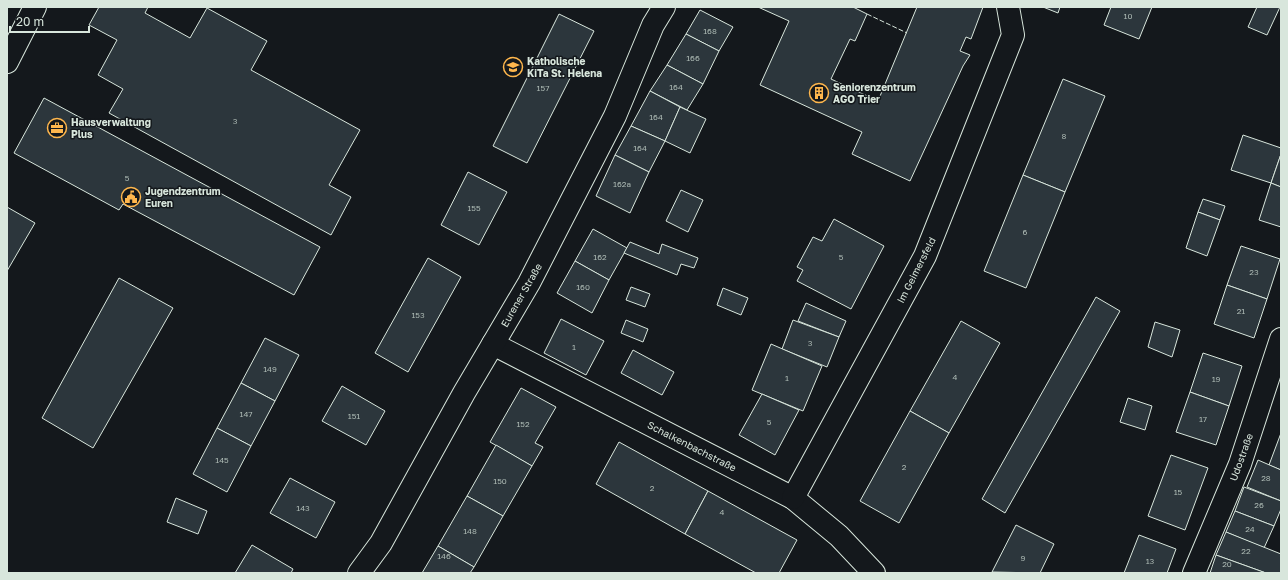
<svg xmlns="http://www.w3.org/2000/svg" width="1288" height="580" font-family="'Golos Text',sans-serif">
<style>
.building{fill:#2c363c;stroke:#d8e6dc}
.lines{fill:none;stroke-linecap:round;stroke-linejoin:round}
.street-casing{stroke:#d8e6dc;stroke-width:24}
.secondary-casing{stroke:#d8e6dc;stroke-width:24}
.street{stroke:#14181c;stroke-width:22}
.secondary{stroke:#14181c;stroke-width:22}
.fence{stroke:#d8e6dc;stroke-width:1;stroke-dasharray:5 2;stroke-linecap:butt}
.labels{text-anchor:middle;stroke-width:3;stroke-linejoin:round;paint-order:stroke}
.number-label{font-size:8px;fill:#adbab4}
.poi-label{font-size:10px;font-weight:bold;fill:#d8e6dc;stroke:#14181c;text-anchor:start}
.street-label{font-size:10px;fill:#d8e6dc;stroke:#14181c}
</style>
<rect width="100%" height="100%" fill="#14181c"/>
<g class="building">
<path d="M 99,7 L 148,7 L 145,13 L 190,38 L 207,8 L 267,41 L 251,70 L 360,130 L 329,185 L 351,197 L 331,235 L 109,113 L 123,89 L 98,75 L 117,40 L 89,25 Z"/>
<path d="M 758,7 L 853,7 L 867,14 L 855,41 L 850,39 L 831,79 L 878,101 L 917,7 L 983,7 L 971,39 L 966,37 L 960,51 L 970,55 L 963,66 L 910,181 L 852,154 L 862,132 L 760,85 L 789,21 Z"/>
<path d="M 1043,7 L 1060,7 L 1058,13 Z"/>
<path d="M 1111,7 L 1152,7 L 1139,39 L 1104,25 Z"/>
<path d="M 1257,7 L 1280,7 L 1267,35 L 1248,27 Z"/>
<path d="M 700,10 L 733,27 L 719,51 L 686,34 Z"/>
<path d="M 559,14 L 594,31 L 527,163 L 493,146 Z"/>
<path d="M 686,34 L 719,51 L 703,84 L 667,65 Z"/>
<path d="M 667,65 L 703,84 L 687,110 L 650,91 Z"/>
<path d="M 1063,79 L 1105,96 L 1065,192 L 1023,175 Z"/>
<path d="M 650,91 L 680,107 L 665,141 L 631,126 Z"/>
<path d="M 44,98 L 320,247 L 294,295 L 123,204 L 119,210 L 14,153 Z"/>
<path d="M 680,107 L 706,119 L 690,153 L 665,141 Z"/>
<path d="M 631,126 L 665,141 L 649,172 L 615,155 Z"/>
<path d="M 1243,135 L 1281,148 L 1281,154 L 1271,183 L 1231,170 Z"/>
<path d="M 1281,154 L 1281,187 L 1271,183 Z"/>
<path d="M 615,155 L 649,172 L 630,213 L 596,196 Z"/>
<path d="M 468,172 L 507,192 L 479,245 L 441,225 Z"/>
<path d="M 1023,175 L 1065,192 L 1026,288 L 984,271 Z"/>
<path d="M 1271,183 L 1281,187 L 1281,227 L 1259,220 Z"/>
<path d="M 681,190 L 703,200 L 688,232 L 666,221 Z"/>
<path d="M 1203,199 L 1225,206 L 1220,220 L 1198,212 Z"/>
<path d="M 7,207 L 35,223 L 7,271 Z"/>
<path d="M 1198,212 L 1220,220 L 1207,256 L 1186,248 Z"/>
<path d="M 834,219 L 884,246 L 851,309 L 797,281 L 803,270 L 797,267 L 813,237 L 822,241 Z"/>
<path d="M 593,229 L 627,248 L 609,280 L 575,261 Z"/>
<path d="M 630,242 L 659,254 L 662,244 L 698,258 L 694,268 L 681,264 L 677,275 L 624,253 Z"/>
<path d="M 1241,246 L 1280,259 L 1267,299 L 1227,285 Z"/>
<path d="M 428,258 L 461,277 L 408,372 L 375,353 Z"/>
<path d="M 575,261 L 609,280 L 592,313 L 557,293 Z"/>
<path d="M 119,278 L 173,308 L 93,448 L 42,418 Z"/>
<path d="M 1227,285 L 1267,299 L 1254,338 L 1214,324 Z"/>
<path d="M 631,287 L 650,294 L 645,307 L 626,300 Z"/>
<path d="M 723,288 L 748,298 L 741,315 L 717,305 Z"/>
<path d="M 1096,297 L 1120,311 L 1005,513 L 982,499 Z"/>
<path d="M 806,303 L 846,321 L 839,337 L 798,321 Z"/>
<path d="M 561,319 L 604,341 L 586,375 L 544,353 Z"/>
<path d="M 626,320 L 648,329 L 643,342 L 621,333 Z"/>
<path d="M 793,320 L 839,337 L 827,367 L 782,349 Z"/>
<path d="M 961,321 L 1000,343 L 949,433 L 910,411 Z"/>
<path d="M 1155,322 L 1180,330 L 1172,357 L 1148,347 Z"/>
<path d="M 265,338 L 299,355 L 275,401 L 241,383 Z"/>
<path d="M 771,344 L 822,366 L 803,411 L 752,390 Z"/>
<path d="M 633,350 L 674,372 L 662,395 L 621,373 Z"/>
<path d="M 1203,353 L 1242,366 L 1229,406 L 1190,392 Z"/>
<path d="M 241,383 L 275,401 L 251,446 L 217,428 Z"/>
<path d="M 342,386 L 385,411 L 366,445 L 322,421 Z"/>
<path d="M 521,388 L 556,407 L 535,443 L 543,447 L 532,466 L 490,442 Z"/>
<path d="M 1190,392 L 1229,406 L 1216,445 L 1176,432 Z"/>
<path d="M 762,394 L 799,410 L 775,455 L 739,435 Z"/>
<path d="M 1128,398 L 1152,406 L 1145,430 L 1120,422 Z"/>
<path d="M 910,411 L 949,433 L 899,523 L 860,501 Z"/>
<path d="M 217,428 L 251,446 L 227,492 L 193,474 Z"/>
<path d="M 1281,433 L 1281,470 L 1269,465 Z"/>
<path d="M 619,442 L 708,491 L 685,534 L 596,484 Z"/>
<path d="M 496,445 L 532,466 L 503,516 L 467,496 Z"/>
<path d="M 1171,455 L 1208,468 L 1185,530 L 1148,516 Z"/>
<path d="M 1258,460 L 1281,470 L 1281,501 L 1247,487 Z"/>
<path d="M 290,478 L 335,502 L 316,538 L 270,513 Z"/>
<path d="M 1244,487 L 1281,501 L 1281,509 L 1274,526 L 1235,511 Z"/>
<path d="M 708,491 L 797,540 L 779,573 L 756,573 L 685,534 Z"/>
<path d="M 467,496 L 503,516 L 474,567 L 438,546 Z"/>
<path d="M 176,498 L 207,511 L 198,534 L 167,522 Z"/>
<path d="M 1235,511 L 1274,526 L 1264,548 L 1226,532 Z"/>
<path d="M 1016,525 L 1054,544 L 1040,573 L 992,572 Z"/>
<path d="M 1226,532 L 1281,554 L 1281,573 L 1266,573 L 1216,555 Z"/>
<path d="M 1139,535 L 1176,549 L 1167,573 L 1124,573 Z"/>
<path d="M 252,545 L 293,569 L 291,573 L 235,573 Z"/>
<path d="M 438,546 L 474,567 L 470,573 L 422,573 Z"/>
<path d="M 1216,555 L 1266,573 L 1210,573 Z"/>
</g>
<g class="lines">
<defs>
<g id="street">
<path d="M 7,62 L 35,7"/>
<path d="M 493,344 L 793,498 L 839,536 L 874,573"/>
<path d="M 793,498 L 925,256 L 1013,35 L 1008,7"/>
<path d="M 1194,573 L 1240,464 L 1281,339"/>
</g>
<path id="secondary" d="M 359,573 L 381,543 L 464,393 L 529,283 L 615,116 L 653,25 L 664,7"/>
</defs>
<use href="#street" class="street-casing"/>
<use href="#secondary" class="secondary-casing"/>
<use href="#street" class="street"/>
<use href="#secondary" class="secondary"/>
<path class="fence" d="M 867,14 L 907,33"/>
</g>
<defs>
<symbol id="school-ring" viewBox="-11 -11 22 22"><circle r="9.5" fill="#14181c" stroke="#ffb74d" stroke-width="1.5"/><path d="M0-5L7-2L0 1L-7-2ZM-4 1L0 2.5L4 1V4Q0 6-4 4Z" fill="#ffb74d"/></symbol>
<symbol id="building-ring" viewBox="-11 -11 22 22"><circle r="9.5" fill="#14181c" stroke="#ffb74d" stroke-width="1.5"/><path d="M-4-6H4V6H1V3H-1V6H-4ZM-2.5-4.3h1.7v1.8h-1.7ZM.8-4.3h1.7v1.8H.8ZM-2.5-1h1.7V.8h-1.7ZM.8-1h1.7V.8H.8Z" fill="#ffb74d"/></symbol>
<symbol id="office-ring" viewBox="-11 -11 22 22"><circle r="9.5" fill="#14181c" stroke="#ffb74d" stroke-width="1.5"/><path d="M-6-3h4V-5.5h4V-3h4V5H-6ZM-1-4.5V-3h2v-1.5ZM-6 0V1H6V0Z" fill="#ffb74d"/></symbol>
<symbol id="civic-ring" viewBox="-11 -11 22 22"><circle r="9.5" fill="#14181c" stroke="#ffb74d" stroke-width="1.5"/><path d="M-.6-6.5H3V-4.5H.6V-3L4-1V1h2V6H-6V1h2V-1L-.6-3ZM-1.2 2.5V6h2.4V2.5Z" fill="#ffb74d"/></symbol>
</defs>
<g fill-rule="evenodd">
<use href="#school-ring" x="502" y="56" width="22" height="22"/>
<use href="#building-ring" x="808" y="82" width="22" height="22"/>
<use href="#office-ring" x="46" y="117" width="22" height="22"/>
<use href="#civic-ring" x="120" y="186" width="22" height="22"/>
</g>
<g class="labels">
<g class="number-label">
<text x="1128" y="19">10</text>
<text x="710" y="34">168</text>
<text x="693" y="61">166</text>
<text x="676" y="90">164</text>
<text x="543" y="91">157</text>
<text x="656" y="120">164</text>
<text x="235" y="124">3</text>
<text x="1064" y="139">8</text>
<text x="640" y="151">164</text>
<text x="127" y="181">5</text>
<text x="622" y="187">162a</text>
<text x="474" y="211">155</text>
<text x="1025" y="235">6</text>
<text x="600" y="260">162</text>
<text x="841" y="260">5</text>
<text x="1254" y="275">23</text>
<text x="583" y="290">160</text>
<text x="1241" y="314">21</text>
<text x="418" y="318">153</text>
<text x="810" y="346">3</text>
<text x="574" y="350">1</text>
<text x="270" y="372">149</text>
<text x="955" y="380">4</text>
<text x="787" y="381">1</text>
<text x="1216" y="382">19</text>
<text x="246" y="417">147</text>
<text x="354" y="419">151</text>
<text x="1203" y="422">17</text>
<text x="769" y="425">5</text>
<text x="523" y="427">152</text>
<text x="222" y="463">145</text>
<text x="904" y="470">2</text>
<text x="1266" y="481">28</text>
<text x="500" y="484">150</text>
<text x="652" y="491">2</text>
<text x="1178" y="495">15</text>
<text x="1259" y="508">26</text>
<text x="303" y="511">143</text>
<text x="722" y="515">4</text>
<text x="1250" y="532">24</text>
<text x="470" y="534">148</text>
<text x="1246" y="554">22</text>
<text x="444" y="559">146</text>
<text x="1023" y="561">9</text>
<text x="1150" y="564">13</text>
<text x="1227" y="567">20</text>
</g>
<g class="poi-label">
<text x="527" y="65">Katholische<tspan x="527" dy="12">KiTa St. Helena</tspan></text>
<text x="833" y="91">Seniorenzentrum<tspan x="833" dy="12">AGO Trier</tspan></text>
<text x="71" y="126">Hausverwaltung<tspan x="71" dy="12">Plus</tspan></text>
<text x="145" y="195">Jugendzentrum<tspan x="145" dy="12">Euren</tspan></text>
</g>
<g class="street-label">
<text transform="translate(916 270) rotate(-63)" y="4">Im Geimersfeld</text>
<text transform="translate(521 295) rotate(-60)" y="4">Eurener Straße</text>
<text transform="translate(692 446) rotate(27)" y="4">Schalkenbachstraße</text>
<text transform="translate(1241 457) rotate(-70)" y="4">Udostraße</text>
</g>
</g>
<rect width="1288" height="580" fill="none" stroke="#d8e6dc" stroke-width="16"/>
<path d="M10 26v6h79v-6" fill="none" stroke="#d8e6dc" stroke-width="2"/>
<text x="16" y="26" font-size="12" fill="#d8e6dc" stroke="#14181c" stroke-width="3" paint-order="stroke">20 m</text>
</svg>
